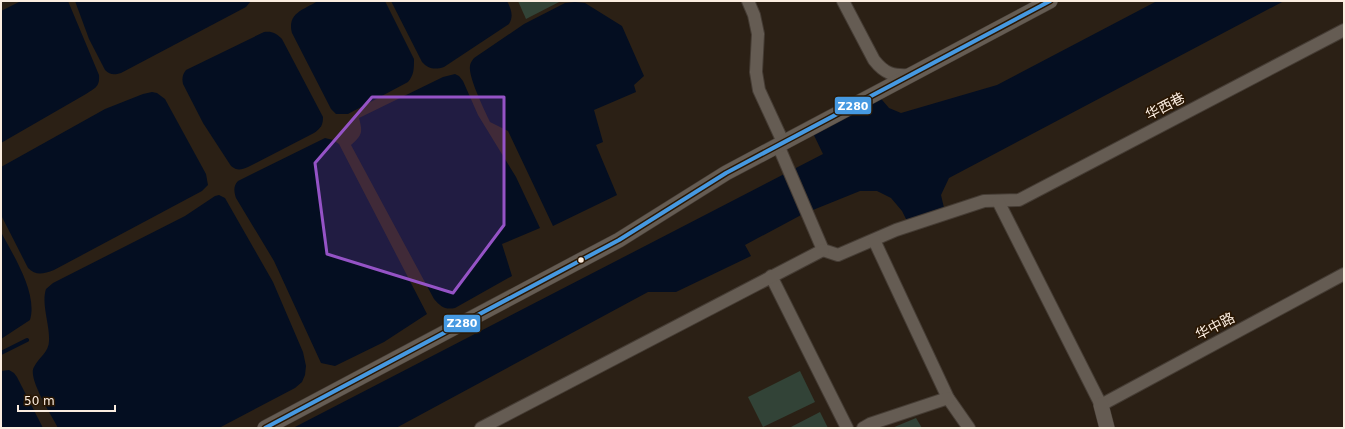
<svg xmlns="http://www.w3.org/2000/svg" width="1345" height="429" font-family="'DejaVu Sans','Noto Sans SC',sans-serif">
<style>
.green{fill:#324337}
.water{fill:#040e21}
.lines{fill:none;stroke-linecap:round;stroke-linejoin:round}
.stream{stroke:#040e21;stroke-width:4}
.minor-casing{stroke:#453c34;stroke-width:14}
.tertiary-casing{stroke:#453c34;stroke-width:16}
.minor{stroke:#655c53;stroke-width:12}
.tertiary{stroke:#655c53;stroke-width:15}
.bus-1-casing{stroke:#2a1703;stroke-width:7}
.bus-1{stroke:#4699e1;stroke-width:4}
.marked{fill:#9553c6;fill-opacity:0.2;stroke:#9553c6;stroke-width:3;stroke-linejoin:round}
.bus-dot{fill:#fbede0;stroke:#2a1703;stroke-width:1.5}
.labels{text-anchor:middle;stroke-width:3.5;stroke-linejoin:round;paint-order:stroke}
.street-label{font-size:14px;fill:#fbede0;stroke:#2a1703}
.line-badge{stroke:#2a1703;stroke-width:1.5}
.badge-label{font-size:11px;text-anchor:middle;font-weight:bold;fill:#fff}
</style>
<rect width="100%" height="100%" fill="#2b2015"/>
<g class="green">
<path d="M 518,1 L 561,1 L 526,19 Z"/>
<path d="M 800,371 L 815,402 L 763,427 L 748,397 Z"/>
<path d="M 820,412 L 828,428 L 789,428 Z"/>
<path d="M 916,418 L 922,428 L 892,428 Z"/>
</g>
<g class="water">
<path d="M 21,1 L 68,1 L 99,75 C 100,87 95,88 86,94 L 1,143 L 1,11 Z"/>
<path d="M 75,1 L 251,1 L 246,7 L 121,73 C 114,75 110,75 105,70 L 89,39 Z"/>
<path d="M 318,1 L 385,1 L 414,59 C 414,69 414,75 408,82 L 348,114 L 336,114 L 331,109 L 292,33 C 287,13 303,10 318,1 Z"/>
<path d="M 391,1 L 507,1 C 511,9 514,16 509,24 L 444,67 C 435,70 428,69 422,62 Z"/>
<path d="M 1157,1 L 1284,1 L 949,178 L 941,195 L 945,212 L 909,225 L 902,211 L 891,198 L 877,191 L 860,191 L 803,214 L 745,245 L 751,256 L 676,292 L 648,292 L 396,428 L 293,428 L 823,154 L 811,129 L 877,94 L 889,108 L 901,113 L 997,85 Z"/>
<path d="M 575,2 L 585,3 L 622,26 L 644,76 L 634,85 L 636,92 L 594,110 L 603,142 L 596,145 L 617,195 L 553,226 L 508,131 L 490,122 C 485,111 468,77 470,66 C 470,63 472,61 474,58 L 524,24 L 565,3 Z"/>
<path d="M 264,32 C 272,31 276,33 282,39 L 323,117 C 323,125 321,128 314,133 L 248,167 C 241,170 237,171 231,166 L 203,123 L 183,84 C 182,79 182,75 186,70 Z"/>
<path d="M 455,74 L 459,76 L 463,81 L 478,115 L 516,177 L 540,228 L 502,244 L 512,276 L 455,308 C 445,310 441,307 434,299 L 351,145 C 362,135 363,133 359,118 L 443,77 Z"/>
<path d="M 152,92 L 157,93 L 165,99 L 206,174 L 208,185 L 202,191 L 54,270 C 43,274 36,276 28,268 L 1,215 L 1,167 L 105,109 L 143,94 Z"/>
<path d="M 325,138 L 333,140 L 339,144 L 427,314 L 384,342 L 335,366 L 321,363 L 274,261 L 236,198 C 234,192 233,186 238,181 Z"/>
<path d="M 219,195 L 225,198 L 273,282 L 303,352 L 306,366 L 305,375 L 302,382 L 295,388 L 219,428 L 58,428 C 52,416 27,378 34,367 C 39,357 49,352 49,341 C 50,325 41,304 46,289 L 53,283 L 185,216 L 215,196 Z"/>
<path d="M 1,232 C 13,255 38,293 30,320 L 1,339 Z"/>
<path d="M 9,370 L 14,373 L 17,377 L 43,428 L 1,428 L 1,371 Z"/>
</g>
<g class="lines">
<path class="stream" d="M 1,353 L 27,340"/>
<defs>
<g id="minor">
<path d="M 748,1 L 754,15 L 758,34 L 756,72 L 759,90 L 783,142"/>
<path d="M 843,1 L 874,60 C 885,74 893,76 910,75"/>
<path d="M 778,145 L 823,250 L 838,255 L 896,230 L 984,201 L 1019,200 L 1344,30"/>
<path d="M 998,201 L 1101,405 L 1344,274"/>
<path d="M 874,240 L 948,398 L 969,428"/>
<path d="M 771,276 L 847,428"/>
<path d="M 481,428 L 823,250"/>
<path d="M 863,428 L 870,424 L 948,398"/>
</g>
<g id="tertiary">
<path d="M 1101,405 L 1107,428"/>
<path d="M 265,428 L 619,240 L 726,173 L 1050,1"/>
</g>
</defs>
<use href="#minor" class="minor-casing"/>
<use href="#tertiary" class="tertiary-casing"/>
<use href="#minor" class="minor"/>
<use href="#tertiary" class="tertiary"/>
<defs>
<path id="bus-1" d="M 265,428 L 619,240 L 726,173 L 1050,1"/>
</defs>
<use href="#bus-1" class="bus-1-casing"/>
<use href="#bus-1" class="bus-1"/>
</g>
<path class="marked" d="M 372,97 L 504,97 L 504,225 L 453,293 L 327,254 L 315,163 Z"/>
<circle class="bus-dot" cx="581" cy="260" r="3.5"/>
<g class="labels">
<g class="street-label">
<text transform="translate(1165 106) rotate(-28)" y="5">华西巷</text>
<text transform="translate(1215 326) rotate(-28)" y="5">华中路</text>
</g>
</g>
<g class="line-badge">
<rect x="834" y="96" width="38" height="19" rx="4" fill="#4699e1"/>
<rect x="443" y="314" width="38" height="19" rx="4" fill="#4699e1"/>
</g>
<g class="badge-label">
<text x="853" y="110">Z280</text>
<text x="462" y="327">Z280</text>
</g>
<rect width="1345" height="429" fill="none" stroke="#fbede0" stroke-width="4"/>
<path d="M18 405v6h97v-6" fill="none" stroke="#fbede0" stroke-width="2"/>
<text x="24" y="405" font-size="12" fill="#fbede0" stroke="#2a1703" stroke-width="3" paint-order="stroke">50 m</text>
</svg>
